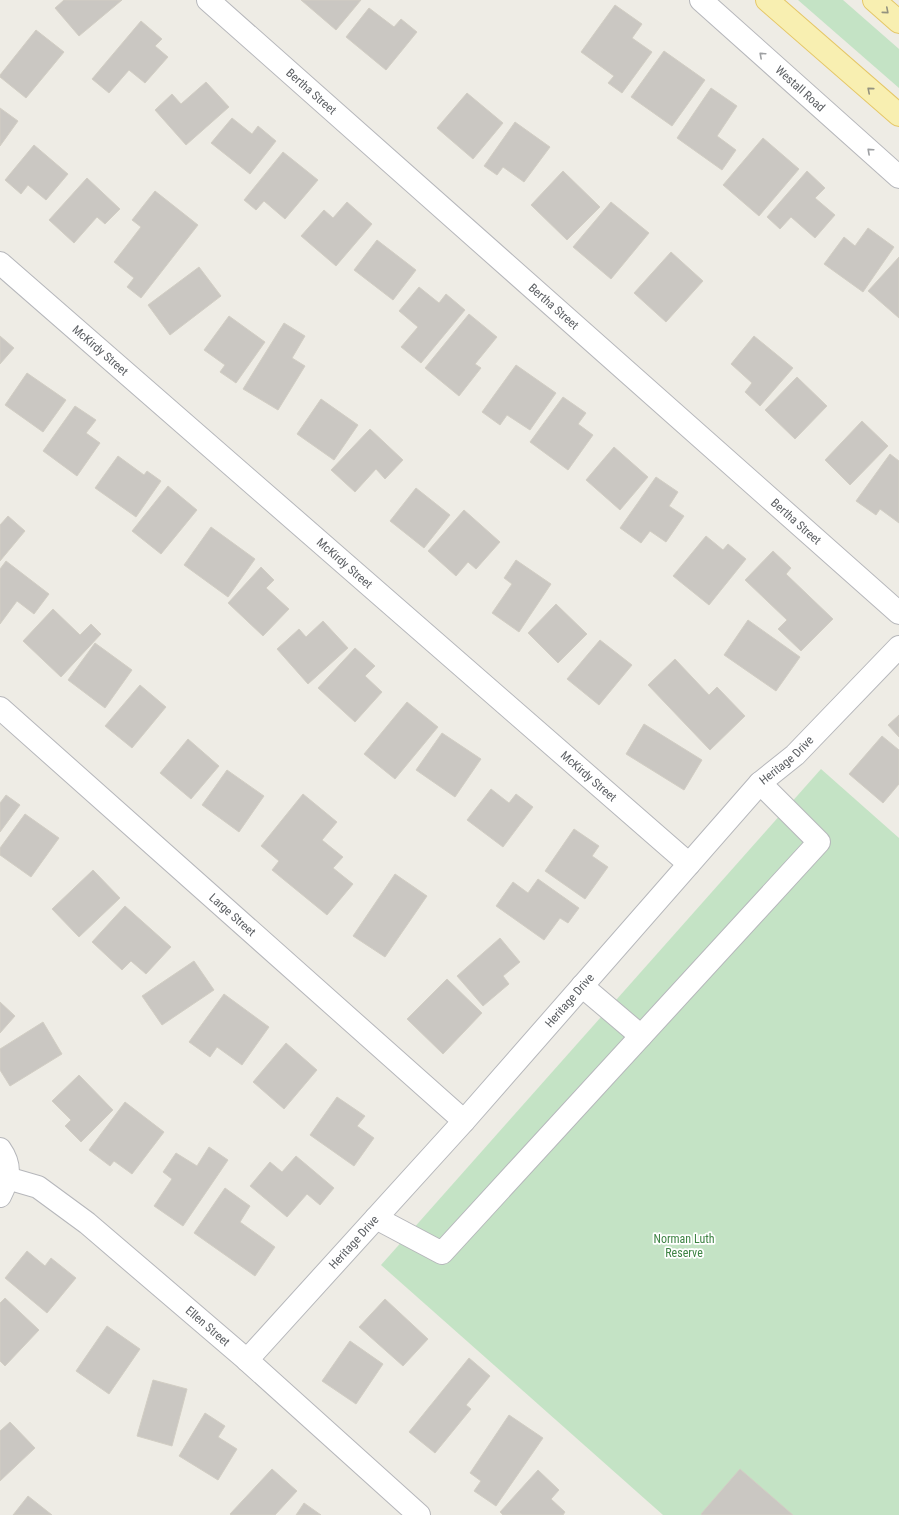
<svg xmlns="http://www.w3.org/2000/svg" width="899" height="1515" font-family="'Roboto Condensed',sans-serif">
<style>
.green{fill:#c4e3c5}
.building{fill:#cac7c2;stroke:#d2cec4}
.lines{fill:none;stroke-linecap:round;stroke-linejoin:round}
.minor-casing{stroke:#b6b7bb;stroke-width:24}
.major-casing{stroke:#e5c767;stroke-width:24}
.minor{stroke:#fff;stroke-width:22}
.major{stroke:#f8efb1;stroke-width:22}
.oneway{stroke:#93927f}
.oneway2{stroke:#9ea0a2}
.labels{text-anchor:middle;stroke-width:3.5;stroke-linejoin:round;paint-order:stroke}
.street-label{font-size:12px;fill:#5d6064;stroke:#fff}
.park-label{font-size:12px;fill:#3d8343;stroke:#fff}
</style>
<rect width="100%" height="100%" fill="#eeece5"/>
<g class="green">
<path d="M 798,0 L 843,0 L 899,49 L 899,88 Z"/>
<path d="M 821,769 L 899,838 L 899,1515 L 663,1515 L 381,1265 Z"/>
</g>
<g class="building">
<path d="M 64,0 L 122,0 L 79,36 L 55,8 Z"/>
<path d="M 301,0 L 361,0 L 336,30 Z"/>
<path d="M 615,5 L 642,24 L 632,38 L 652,52 L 622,93 L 608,83 L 614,76 L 581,52 Z"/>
<path d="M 369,8 L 394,27 L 401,19 L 417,32 L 386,70 L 346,37 Z"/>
<path d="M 141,21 L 162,39 L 155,46 L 168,57 L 145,83 L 129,70 L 109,93 L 92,79 Z"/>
<path d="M 36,30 L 64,52 L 26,98 L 0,77 L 0,75 Z"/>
<path d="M 664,51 L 705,80 L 672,126 L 631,97 Z"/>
<path d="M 206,82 L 229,107 L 186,145 L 155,110 L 172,94 L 181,104 Z"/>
<path d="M 711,88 L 737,106 L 717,136 L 736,150 L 722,170 L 677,138 Z"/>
<path d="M 467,93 L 503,123 L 473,159 L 437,128 Z"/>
<path d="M 0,108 L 18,121 L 0,146 Z"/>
<path d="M 232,118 L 252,134 L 258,126 L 276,141 L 250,174 L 211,143 Z"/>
<path d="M 515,122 L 550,147 L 524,182 L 503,167 L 497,175 L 484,166 Z"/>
<path d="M 763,138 L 799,169 L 759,216 L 723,185 Z"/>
<path d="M 34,145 L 68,174 L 46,200 L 28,185 L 21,194 L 5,180 Z"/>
<path d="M 283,152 L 318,180 L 285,219 L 264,201 L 256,210 L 244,200 Z"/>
<path d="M 563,171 L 600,207 L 567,240 L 531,205 Z"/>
<path d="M 807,171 L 825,188 L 815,198 L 835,215 L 815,238 L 791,217 L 780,229 L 767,217 Z"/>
<path d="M 87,178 L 120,209 L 105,224 L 97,217 L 74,243 L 49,220 Z"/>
<path d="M 155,191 L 198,225 L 141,298 L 127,287 L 134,278 L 114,262 L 141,227 L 132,220 Z"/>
<path d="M 347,202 L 372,224 L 336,266 L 301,236 L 324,210 L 333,218 Z"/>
<path d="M 611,202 L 649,233 L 611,279 L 573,247 Z"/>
<path d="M 868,228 L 894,247 L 863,292 L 824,264 L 844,237 L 855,246 Z"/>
<path d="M 377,240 L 416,270 L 393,300 L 354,270 Z"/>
<path d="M 671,252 L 703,281 L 666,322 L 634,293 Z"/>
<path d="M 899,257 L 899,318 L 868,291 Z"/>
<path d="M 199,267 L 221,296 L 170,335 L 148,305 Z"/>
<path d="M 419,287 L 439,303 L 446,294 L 465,310 L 421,363 L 401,347 L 418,327 L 399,311 Z"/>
<path d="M 469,314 L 497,337 L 475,364 L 481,368 L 459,396 L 425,368 Z"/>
<path d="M 229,316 L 265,342 L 236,383 L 220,372 L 225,365 L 204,350 Z"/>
<path d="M 284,323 L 305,336 L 292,358 L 305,366 L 278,410 L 243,389 Z"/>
<path d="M 0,336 L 14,348 L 0,364 Z"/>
<path d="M 754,336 L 793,368 L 760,406 L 745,392 L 752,383 L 731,364 Z"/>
<path d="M 516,365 L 556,393 L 530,430 L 507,415 L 500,425 L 482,412 Z"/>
<path d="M 27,373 L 66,400 L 43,432 L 5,405 Z"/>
<path d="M 797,377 L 827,406 L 795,439 L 765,410 Z"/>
<path d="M 563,397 L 586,413 L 578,424 L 593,435 L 568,470 L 530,442 Z"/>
<path d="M 321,399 L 358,425 L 334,460 L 297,434 Z"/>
<path d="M 75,406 L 96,420 L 86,433 L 100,443 L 77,476 L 43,451 Z"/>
<path d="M 862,421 L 888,446 L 850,485 L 825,460 Z"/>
<path d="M 370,429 L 403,460 L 385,479 L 376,469 L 355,492 L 331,470 Z"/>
<path d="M 614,447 L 648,477 L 620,510 L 586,480 Z"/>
<path d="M 890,454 L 899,461 L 899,523 L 880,509 L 876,515 L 856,501 Z"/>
<path d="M 118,456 L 144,475 L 147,471 L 161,481 L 136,517 L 95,488 Z"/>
<path d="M 656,477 L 678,492 L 669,506 L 684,516 L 666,542 L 650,531 L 641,543 L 620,528 Z"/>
<path d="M 168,486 L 197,510 L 161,554 L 132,531 Z"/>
<path d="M 416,488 L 450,515 L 424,548 L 390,521 Z"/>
<path d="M 464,510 L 500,542 L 476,569 L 468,562 L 456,576 L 428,551 Z"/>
<path d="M 8,516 L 25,531 L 0,561 L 0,525 Z"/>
<path d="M 211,527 L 255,559 L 228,597 L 184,565 Z"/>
<path d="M 706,536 L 723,550 L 728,544 L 746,559 L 709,605 L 673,576 Z"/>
<path d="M 773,551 L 791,568 L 786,574 L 833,619 L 801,651 L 778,629 L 787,620 L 745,580 Z"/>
<path d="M 516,560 L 551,584 L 519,632 L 492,613 L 512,584 L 504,578 Z"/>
<path d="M 6,561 L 49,594 L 34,614 L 17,601 L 0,624 L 0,569 Z"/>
<path d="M 261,567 L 274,580 L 266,588 L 289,609 L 263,636 L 228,603 Z"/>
<path d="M 556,604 L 587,634 L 558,663 L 528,633 Z"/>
<path d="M 53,609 L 80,635 L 91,624 L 101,634 L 61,677 L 23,641 Z"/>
<path d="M 748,620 L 800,657 L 776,691 L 724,655 Z"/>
<path d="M 323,621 L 348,648 L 308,684 L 277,649 L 299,629 L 306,637 Z"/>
<path d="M 600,640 L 632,665 L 599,705 L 567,679 Z"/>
<path d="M 95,643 L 132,670 L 105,708 L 68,680 Z"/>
<path d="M 355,648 L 375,666 L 365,676 L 382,692 L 355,722 L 318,688 Z"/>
<path d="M 675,659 L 709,695 L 717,687 L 745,716 L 710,750 L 648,685 Z"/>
<path d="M 140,685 L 166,707 L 132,748 L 105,726 Z"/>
<path d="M 407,702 L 438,727 L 395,779 L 364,754 Z"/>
<path d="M 899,715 L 899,737 L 888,725 Z"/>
<path d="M 644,724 L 702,760 L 684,790 L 626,754 Z"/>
<path d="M 442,733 L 481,759 L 455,797 L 416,770 Z"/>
<path d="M 882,736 L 899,750 L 899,784 L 883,803 L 849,774 Z"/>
<path d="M 188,739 L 219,766 L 191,799 L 160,773 Z"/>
<path d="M 227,770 L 264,796 L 239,832 L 202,805 Z"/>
<path d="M 491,789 L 509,803 L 516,794 L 533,807 L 503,847 L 467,820 Z"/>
<path d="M 303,794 L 337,822 L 322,840 L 343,857 L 333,868 L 353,884 L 327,915 L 272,870 L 279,861 L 261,846 Z"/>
<path d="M 6,795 L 20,805 L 0,832 L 0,803 Z"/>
<path d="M 25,814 L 59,838 L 31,877 L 0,855 L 0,848 Z"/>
<path d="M 574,829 L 599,846 L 592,856 L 608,867 L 585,899 L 545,871 Z"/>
<path d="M 93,870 L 120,898 L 79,937 L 52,909 Z"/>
<path d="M 395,874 L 427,896 L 385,957 L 353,936 Z"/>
<path d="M 538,879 L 579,908 L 568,923 L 560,918 L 544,940 L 496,906 L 513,882 L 528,893 Z"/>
<path d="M 125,906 L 171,947 L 146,974 L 131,961 L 122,970 L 92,942 Z"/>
<path d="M 500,938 L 520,962 L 503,976 L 509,984 L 483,1006 L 457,976 Z"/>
<path d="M 194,961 L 214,990 L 162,1025 L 142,996 Z"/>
<path d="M 447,979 L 482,1013 L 443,1054 L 407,1019 Z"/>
<path d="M 224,994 L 269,1027 L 242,1065 L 217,1047 L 210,1057 L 189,1042 Z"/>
<path d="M 0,1002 L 15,1016 L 0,1033 Z"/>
<path d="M 43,1022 L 62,1054 L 10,1086 L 0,1070 L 0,1049 Z"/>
<path d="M 286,1043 L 317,1070 L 284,1109 L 253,1082 Z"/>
<path d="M 79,1075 L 113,1110 L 81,1142 L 65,1126 L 71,1120 L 52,1101 Z"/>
<path d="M 337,1097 L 365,1116 L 357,1126 L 374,1138 L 354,1166 L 310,1135 Z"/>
<path d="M 125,1102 L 164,1132 L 132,1174 L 114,1161 L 110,1166 L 89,1150 Z"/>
<path d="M 209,1147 L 228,1160 L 183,1226 L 154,1206 L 172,1179 L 163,1172 L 176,1153 L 197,1166 Z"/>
<path d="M 296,1156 L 334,1188 L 320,1205 L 307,1194 L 287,1217 L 250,1186 L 270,1162 L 282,1172 Z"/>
<path d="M 225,1188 L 250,1206 L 240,1222 L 275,1247 L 255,1276 L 194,1233 Z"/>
<path d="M 27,1251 L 45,1266 L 51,1258 L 76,1278 L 47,1313 L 5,1278 Z"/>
<path d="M 5,1298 L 39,1330 L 5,1366 L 0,1361 L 0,1303 Z"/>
<path d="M 385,1299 L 428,1339 L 403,1366 L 359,1327 Z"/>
<path d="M 107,1326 L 140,1349 L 109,1394 L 76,1371 Z"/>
<path d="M 350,1341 L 383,1364 L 356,1404 L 322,1381 Z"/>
<path d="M 469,1358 L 490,1376 L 466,1405 L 471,1409 L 435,1453 L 409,1432 Z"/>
<path d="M 153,1380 L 187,1389 L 172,1446 L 137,1436 Z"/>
<path d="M 205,1413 L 225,1426 L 218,1437 L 237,1449 L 218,1480 L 179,1456 Z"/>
<path d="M 509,1415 L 543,1438 L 496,1506 L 474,1491 L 481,1481 L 470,1473 Z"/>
<path d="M 10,1422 L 35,1448 L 0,1481 L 0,1431 Z"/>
<path d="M 272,1469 L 297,1491 L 275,1515 L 231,1515 L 230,1514 Z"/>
<path d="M 740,1469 L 793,1515 L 702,1515 L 701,1514 Z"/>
<path d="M 538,1470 L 559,1490 L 551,1499 L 565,1512 L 563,1515 L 503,1515 L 500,1512 Z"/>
<path d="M 28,1496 L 52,1515 L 13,1515 Z"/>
<path d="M 304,1503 L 321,1515 L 296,1515 Z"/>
</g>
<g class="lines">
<defs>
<g id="minor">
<path id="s1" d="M 208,0 L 899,613"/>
<path id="s2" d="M 701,0 L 899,177"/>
<path id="s3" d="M 0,263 L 689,864"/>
<path id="s4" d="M 0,708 L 464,1121"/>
<path d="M 582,986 L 641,1036"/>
<path d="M 0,1149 C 12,1166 9,1178 0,1196"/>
<path id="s5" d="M 7,1178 L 38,1187 L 87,1223 L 247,1360 L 419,1515"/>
<path d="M 376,1218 L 442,1253 L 819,842 L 760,783"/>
<path id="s6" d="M 247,1360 L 464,1121 L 760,783 L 795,755 L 899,647"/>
</g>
<g id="major">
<path d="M 767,0 L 899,115"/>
<path d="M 874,0 L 899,22"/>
</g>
</defs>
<use href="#minor" class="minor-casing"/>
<use href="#major" class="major-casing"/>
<use href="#minor" class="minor"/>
<use href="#major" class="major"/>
</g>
<defs><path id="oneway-chevron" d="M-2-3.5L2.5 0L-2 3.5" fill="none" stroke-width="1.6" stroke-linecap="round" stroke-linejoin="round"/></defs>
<g class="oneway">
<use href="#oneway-chevron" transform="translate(886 11) rotate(41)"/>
<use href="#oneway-chevron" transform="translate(870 90) rotate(-139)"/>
</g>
<g class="oneway2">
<use href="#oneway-chevron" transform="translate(762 55) rotate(-138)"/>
<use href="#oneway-chevron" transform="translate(870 151) rotate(-138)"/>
</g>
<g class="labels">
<g class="street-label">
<text dy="4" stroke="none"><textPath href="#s2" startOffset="133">Westall Road</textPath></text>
<text dy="4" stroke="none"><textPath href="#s1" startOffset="138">Bertha Street</textPath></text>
<text dy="4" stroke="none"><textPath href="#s1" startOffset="462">Bertha Street</textPath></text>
<text dy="4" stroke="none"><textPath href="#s3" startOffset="133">McKirdy Street</textPath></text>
<text dy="4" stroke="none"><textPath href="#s1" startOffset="786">Bertha Street</textPath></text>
<text dy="4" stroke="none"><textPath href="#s3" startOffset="457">McKirdy Street</textPath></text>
<text dy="4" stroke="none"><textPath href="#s6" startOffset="807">Heritage Drive</textPath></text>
<text dy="4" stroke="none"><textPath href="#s3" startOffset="781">McKirdy Street</textPath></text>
<text dy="4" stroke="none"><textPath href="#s4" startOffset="311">Large Street</textPath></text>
<text dy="4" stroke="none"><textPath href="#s6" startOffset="483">Heritage Drive</textPath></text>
<text dy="4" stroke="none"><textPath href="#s6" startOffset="159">Heritage Drive</textPath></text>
<text dy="4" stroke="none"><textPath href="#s5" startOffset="252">Ellen Street</textPath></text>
</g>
<g class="park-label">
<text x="684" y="1243">Norman Luth<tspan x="684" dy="14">Reserve</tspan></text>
</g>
</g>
</svg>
